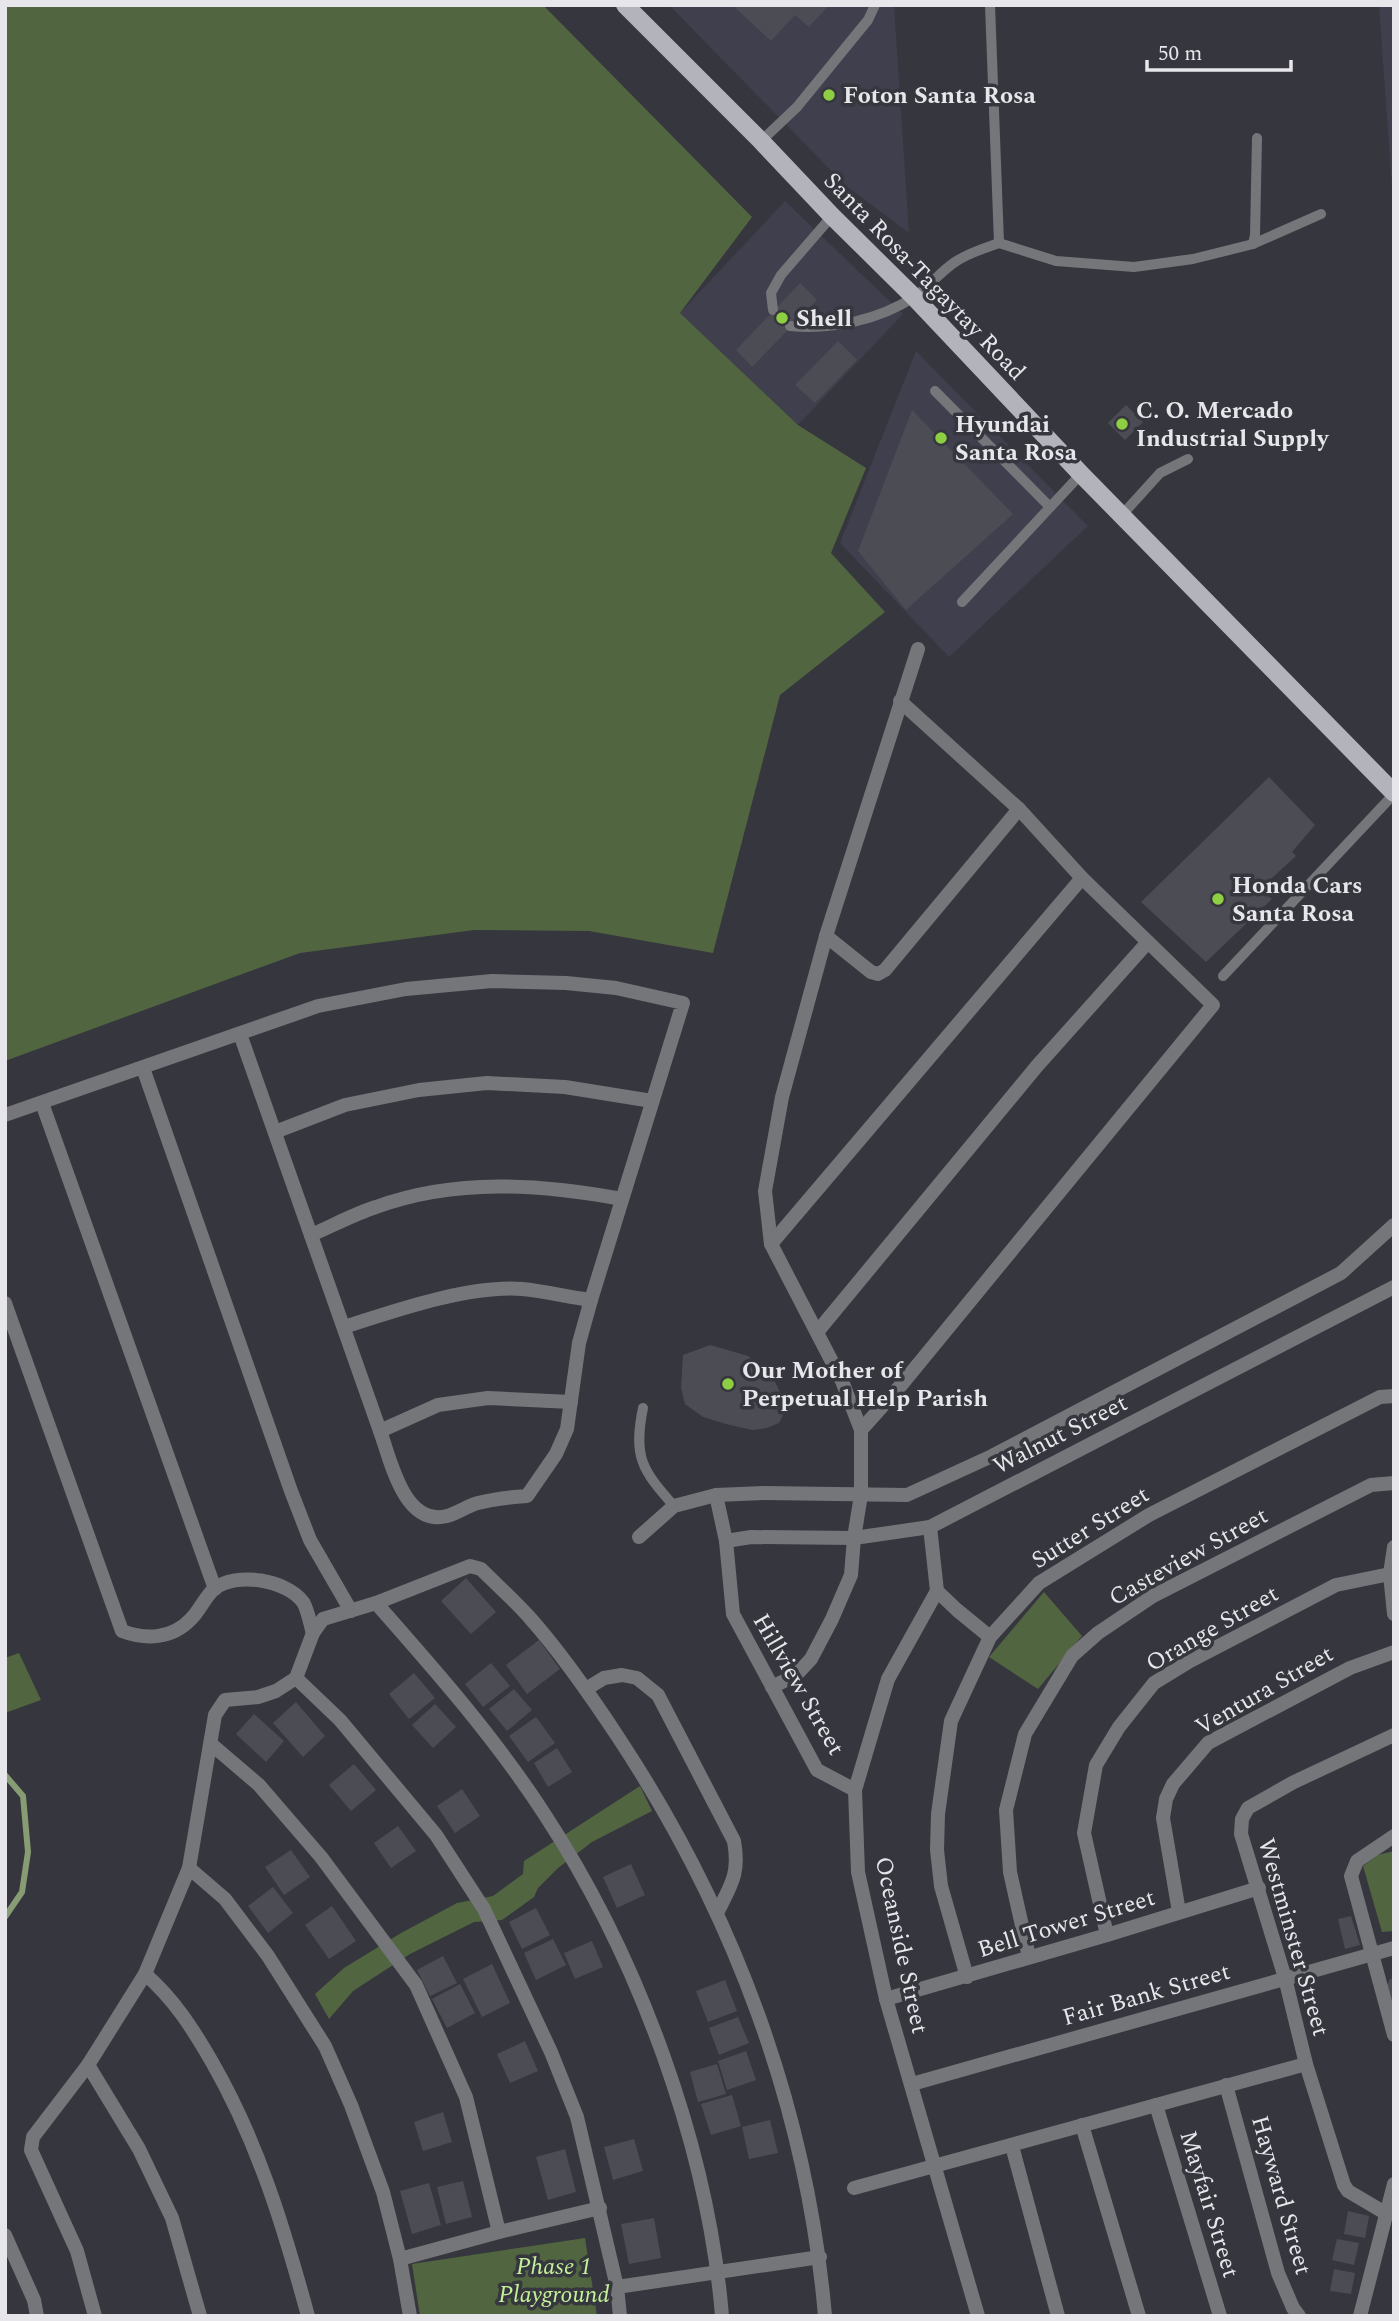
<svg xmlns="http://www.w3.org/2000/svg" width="1399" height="2321" font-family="Spectral,serif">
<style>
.built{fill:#3f3f4d}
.green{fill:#516540}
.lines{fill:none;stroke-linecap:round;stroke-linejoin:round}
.stream{stroke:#879c73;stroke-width:6}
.building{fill:#4c4c55}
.lane{stroke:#75767a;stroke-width:10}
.street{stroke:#75767a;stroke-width:14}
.primary{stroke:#b3b3bc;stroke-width:18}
.poi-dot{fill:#8ece43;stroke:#36363e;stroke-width:2.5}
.labels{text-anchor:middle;stroke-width:7;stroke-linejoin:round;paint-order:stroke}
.poi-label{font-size:24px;font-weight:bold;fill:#e6e6eb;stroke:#36363e;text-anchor:start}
.street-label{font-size:24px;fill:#e6e6eb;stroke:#36363e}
.park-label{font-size:24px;font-style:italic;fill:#c3f199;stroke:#36363e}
</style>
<rect width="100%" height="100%" fill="#36363e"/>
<g class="built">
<path d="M 669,5 L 894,5 L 909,233 L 845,185 Z"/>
<path d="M 1379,5 L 1394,5 L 1394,218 Z"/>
<path d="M 785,201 L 903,314 L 798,425 L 680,313 Z"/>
<path d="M 916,351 L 1088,526 L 949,657 L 840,543 Z"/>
</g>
<g class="green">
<path d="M 5,5 L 543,5 L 752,217 L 680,313 L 798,425 L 866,468 L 831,553 L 885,612 L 780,695 L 713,953 L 589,931 L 474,930 L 300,953 L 5,1061 Z"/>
<path d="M 1044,1592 L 1082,1636 L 1038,1689 L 989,1657 Z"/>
<path d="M 19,1653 L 41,1700 L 5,1713 L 5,1658 Z"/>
<path d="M 640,1786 L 652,1811 L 592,1842 L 558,1868 L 538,1888 L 534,1897 L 502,1920 L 474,1922 L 410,1954 L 353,1991 L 329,2019 L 315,1994 L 344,1968 L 401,1933 L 457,1903 L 493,1896 L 523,1874 L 524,1861 Z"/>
<path d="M 1394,1851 L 1394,1931 L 1382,1932 L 1363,1866 L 1378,1855 Z"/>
<path d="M 585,2238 L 597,2316 L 420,2316 L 412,2264 Z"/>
</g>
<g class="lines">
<path class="stream" d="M 5,1775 L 23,1796 L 28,1852 L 22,1892 L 5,1917"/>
</g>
<g class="building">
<path d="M 732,5 L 829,5 L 809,27 L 795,15 L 771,41 Z"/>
<path d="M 800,283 L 817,300 L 752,367 L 736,350 Z"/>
<path d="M 838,341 L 857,360 L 815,403 L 795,385 Z"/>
<path d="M 1126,405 L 1143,422 L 1125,440 L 1108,423 Z"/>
<path d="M 912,410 L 1013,514 L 906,610 L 858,551 Z"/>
<path d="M 1269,777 L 1315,825 L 1292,852 L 1296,856 L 1260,889 L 1272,899 L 1206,962 L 1141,902 Z"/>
<path d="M 710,1345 L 748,1356 L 774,1380 L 782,1396 L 785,1411 L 779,1423 L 767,1428 L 752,1430 L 726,1424 L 703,1417 L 685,1404 L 681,1388 L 683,1355 Z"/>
<path d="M 466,1578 L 496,1612 L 471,1634 L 441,1601 Z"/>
<path d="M 539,1640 L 560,1669 L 527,1694 L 506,1665 Z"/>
<path d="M 491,1663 L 510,1686 L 483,1707 L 465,1684 Z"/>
<path d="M 414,1673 L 435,1698 L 409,1719 L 389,1694 Z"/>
<path d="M 514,1689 L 532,1710 L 507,1731 L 489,1709 Z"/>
<path d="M 296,1702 L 325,1736 L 303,1757 L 273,1723 Z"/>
<path d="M 435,1704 L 456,1727 L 433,1748 L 412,1725 Z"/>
<path d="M 254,1714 L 284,1741 L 266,1762 L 236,1734 Z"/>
<path d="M 536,1717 L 555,1743 L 528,1762 L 509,1736 Z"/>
<path d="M 557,1748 L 572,1772 L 548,1787 L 534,1763 Z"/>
<path d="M 354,1764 L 376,1790 L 351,1811 L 329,1785 Z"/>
<path d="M 462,1789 L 480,1816 L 455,1833 L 437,1806 Z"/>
<path d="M 398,1826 L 416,1851 L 391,1868 L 374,1843 Z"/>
<path d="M 291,1850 L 310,1877 L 284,1895 L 265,1867 Z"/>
<path d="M 631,1864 L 645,1895 L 617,1908 L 603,1877 Z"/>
<path d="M 273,1887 L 293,1913 L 268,1933 L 248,1906 Z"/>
<path d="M 332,1906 L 356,1941 L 329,1959 L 305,1925 Z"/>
<path d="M 536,1908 L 550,1935 L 522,1949 L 509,1922 Z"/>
<path d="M 1351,1916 L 1360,1945 L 1345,1949 L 1338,1919 Z"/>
<path d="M 553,1939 L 566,1965 L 536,1980 L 524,1953 Z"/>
<path d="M 592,1941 L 603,1967 L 575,1979 L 564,1953 Z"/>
<path d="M 443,1956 L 457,1983 L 430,1996 L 417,1970 Z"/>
<path d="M 492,1964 L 510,2003 L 482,2017 L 463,1979 Z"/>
<path d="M 1394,1978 L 1394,2005 L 1393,2006 L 1387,1985 L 1390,1979 Z"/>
<path d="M 725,1980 L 737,2011 L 708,2022 L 696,1991 Z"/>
<path d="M 460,1984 L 475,2013 L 447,2028 L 432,1999 Z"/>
<path d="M 738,2017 L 749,2043 L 719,2055 L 709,2028 Z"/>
<path d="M 525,2041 L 538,2071 L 510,2083 L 497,2054 Z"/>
<path d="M 746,2051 L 756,2080 L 727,2090 L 718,2061 Z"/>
<path d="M 717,2064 L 726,2094 L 698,2102 L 690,2072 Z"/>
<path d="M 732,2095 L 741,2126 L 711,2135 L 701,2104 Z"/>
<path d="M 443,2112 L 452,2142 L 423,2151 L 414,2122 Z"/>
<path d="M 770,2120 L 778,2153 L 749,2159 L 742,2127 Z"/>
<path d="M 634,2139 L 643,2171 L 613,2180 L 604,2147 Z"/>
<path d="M 565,2149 L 576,2192 L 548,2200 L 536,2157 Z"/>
<path d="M 463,2181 L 472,2217 L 446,2224 L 437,2187 Z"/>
<path d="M 429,2183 L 441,2225 L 412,2234 L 400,2191 Z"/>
<path d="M 1348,2211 L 1369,2216 L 1365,2238 L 1344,2234 Z"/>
<path d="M 654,2218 L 661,2258 L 629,2264 L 621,2224 Z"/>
<path d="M 1337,2239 L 1359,2243 L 1354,2265 L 1332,2260 Z"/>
<path d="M 1334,2269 L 1355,2273 L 1351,2294 L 1330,2291 Z"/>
</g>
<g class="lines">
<g class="lane">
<path d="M 990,5 L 999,243"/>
<path d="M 761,141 L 797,107 L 868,20 L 875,5"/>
<path d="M 1253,244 L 1255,235 L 1257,138"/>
<path d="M 773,310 L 771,293 L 781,275 L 832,216"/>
<path d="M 790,326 C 832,330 879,320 914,297 C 929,287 940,272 955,262 C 968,253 985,248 999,243 L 1056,261 L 1134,267 L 1193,259 L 1253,244 L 1321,214"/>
<path d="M 935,391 L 1050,507"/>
<path d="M 1122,515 L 1160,473 L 1188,459"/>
<path d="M 962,602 L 1081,474"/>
<path d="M 1223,976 L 1394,794"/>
<path d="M 643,1408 C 633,1457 642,1470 674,1506"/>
</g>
<g class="street">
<path d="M 826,936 L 871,972 L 878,974 L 885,970 L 1019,809"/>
<path d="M 143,1068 L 291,1491 L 310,1540 L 351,1611"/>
<path d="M 42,1103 L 215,1589"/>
<path d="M 5,1115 L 318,1006 L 406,989 L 492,981 L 566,983 L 616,988 L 683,1003 L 591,1300 L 579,1343 L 567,1429 L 556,1454 L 527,1496 C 510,1497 494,1499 478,1503 C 467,1506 458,1513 447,1516 C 404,1527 391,1461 380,1431 L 240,1034"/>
<path d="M 275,1132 L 345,1105 L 419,1090 L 487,1083 L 565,1087 L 652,1101"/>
<path d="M 311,1235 C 332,1226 354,1214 376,1207 C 456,1178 539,1184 622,1199"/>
<path d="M 771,1244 L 1082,878"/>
<path d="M 5,1303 L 122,1631 C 146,1640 172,1639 191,1619 C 200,1610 205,1597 214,1589 C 236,1571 287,1580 303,1602 C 308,1610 310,1624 313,1633"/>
<path d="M 344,1327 C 394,1311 468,1285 522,1289 C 545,1291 568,1297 591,1300"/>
<path d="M 818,1331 L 1037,1066 L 1148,942"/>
<path d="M 861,1430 L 902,1384 L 1213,1005 L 1082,878 L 1019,809 L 900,701"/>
<path d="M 380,1431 L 438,1405 L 488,1398 L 571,1402"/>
<path d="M 716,1495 L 726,1541 L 733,1614 L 817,1770 L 855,1790"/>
<path d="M 930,1527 L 937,1591 L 957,1610 L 990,1637"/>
<path d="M 639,1537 L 674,1506 L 716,1495 L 764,1493 L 907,1495 L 992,1456 L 1341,1273 L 1394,1225"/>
<path d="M 726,1541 L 751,1537 L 854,1538 L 930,1527 L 1394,1287"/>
<path d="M 1394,1547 L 1390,1574 L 1394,1614"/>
<path d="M 937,1591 L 888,1679 L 855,1790 L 858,1872 L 886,1999 L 978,2316"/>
<path d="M 376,1603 C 436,1671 496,1739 545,1815 C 638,1957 708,2146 722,2316"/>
<path d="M 296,1678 L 340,1720 L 436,1835 L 484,1909 L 551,2052 L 577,2117 L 617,2287 L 620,2316"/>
<path d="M 772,1687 L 796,1675 L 811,1659 L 832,1619 L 851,1575 L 854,1538 L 861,1495 L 861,1430 L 842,1381 L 771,1244 L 765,1191 L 782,1097 L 826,936 L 918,649"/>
<path d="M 586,1689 L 604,1678 L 622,1675 L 637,1678 L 658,1695 L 734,1841 C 740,1874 731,1885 717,1913"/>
<path d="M 211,1744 L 259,1785 L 321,1857 L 416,1985 L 466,2097 L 499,2232"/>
<path d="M 1394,1836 L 1357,1861 L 1351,1876 L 1394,2035"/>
<path d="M 189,1868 L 225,1899 L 268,1956 L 325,2046 L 351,2105 L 383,2192 L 400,2259 L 410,2316"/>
<path d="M 1179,1912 L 1163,1818 L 1166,1799 L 1173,1784 L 1208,1743 L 1350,1668 L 1394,1652"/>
<path d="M 1107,1935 L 1084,1833 L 1096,1765 L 1119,1727 L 1154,1683 L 1190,1661 L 1336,1585 L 1390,1574"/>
<path d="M 1029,1957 L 1010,1872 L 1006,1810 L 1025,1734 L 1072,1656 L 1098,1633 L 1153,1596 L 1371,1485 L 1394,1483"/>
<path d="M 145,1974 C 174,1999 193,2029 212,2062 C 258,2142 284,2228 308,2316"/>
<path d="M 967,1977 L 941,1886 L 937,1850 L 938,1814 L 951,1721 L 990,1637 L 1039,1583 L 1149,1515 L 1380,1397 L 1394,1396"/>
<path d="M 886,1999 L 1107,1935 L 1259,1888"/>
<path d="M 88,2065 L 139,2149 L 172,2218 L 200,2316"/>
<path d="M 912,2084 L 1394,1948"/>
<path d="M 1226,2085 L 1278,2273 L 1293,2308 L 1299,2316"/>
<path d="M 1156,2105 L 1220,2316"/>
<path d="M 1082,2125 L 1139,2316"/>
<path d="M 1012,2146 L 1058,2316"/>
<path d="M 854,2188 L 1306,2064"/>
<path d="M 1387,2214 L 1348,2191 L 1344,2185 L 1306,2064 L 1285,1978 L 1241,1834 L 1242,1819 L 1248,1808 L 1294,1782 L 1394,1735"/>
<path d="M 5,2235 L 34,2300 L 37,2316"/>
<path d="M 400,2259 L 499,2232 L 600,2208"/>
<path d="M 617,2287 L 820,2257"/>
<path d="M 95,2316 L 77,2251 L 31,2150 L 33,2137 L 88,2065 L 145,1974 L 189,1868 L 215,1715 L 225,1700 L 258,1697 L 276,1691 L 296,1678 L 313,1633 L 323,1619 L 376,1603 L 470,1566 L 481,1569 C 497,1585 515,1601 530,1618 C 563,1655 591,1696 618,1737 C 733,1911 807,2108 825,2316"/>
<path d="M 1360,2316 L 1394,2184"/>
</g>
<path class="primary" d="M 625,5 L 761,141 L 832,216 L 914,297 L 1081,474 L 1394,793"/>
</g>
<g class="poi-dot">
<circle cx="829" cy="95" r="7"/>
<circle cx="782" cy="318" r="7"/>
<circle cx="1122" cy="424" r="7"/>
<circle cx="941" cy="438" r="7"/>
<circle cx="1218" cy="899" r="7"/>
<circle cx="728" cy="1384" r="7"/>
</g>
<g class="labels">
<g class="poi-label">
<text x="843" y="103">Foton Santa Rosa</text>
<text x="796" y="326">Shell</text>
<text x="1136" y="418">C. O. Mercado<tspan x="1136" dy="28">Industrial Supply</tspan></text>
<text x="955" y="432">Hyundai<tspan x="955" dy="28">Santa Rosa</tspan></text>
<text x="1232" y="893">Honda Cars<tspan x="1232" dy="28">Santa Rosa</tspan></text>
<text x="742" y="1378">Our Mother of<tspan x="742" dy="28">Perpetual Help Parish</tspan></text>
</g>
<g class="street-label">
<text transform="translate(925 276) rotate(46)" y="8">Santa Rosa-Tagaytay Road</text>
<text transform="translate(1060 1434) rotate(-27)" y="8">Walnut Street</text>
<text transform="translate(1090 1527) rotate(-32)" y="8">Sutter Street</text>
<text transform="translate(1188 1556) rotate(-29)" y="8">Casteview Street</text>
<text transform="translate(1212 1628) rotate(-30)" y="8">Orange Street</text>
<text transform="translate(799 1684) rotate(60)" y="8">Hillview Street</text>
<text transform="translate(1264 1690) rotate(-30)" y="8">Ventura Street</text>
<text transform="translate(1066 1923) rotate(-17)" y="8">Bell Tower Street</text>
<text transform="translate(1294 1937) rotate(74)" y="8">Westminster Street</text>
<text transform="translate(902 1945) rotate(78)" y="8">Oceanside Street</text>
<text transform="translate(1146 1994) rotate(-16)" y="8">Fair Bank Street</text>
<text transform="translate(1282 2195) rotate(74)" y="8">Hayward Street</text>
<text transform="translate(1210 2204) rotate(73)" y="8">Mayfair Street</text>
</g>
<g class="park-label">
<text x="554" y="2274">Phase 1<tspan x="554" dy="28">Playground</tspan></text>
</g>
</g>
<rect width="1399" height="2321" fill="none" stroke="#e6e6eb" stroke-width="14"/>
<path d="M1147 60v10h144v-10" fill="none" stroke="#e6e6eb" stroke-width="3.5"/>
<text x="1158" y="60" font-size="21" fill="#e6e6eb" stroke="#36363e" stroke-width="5" paint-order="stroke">50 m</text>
</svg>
